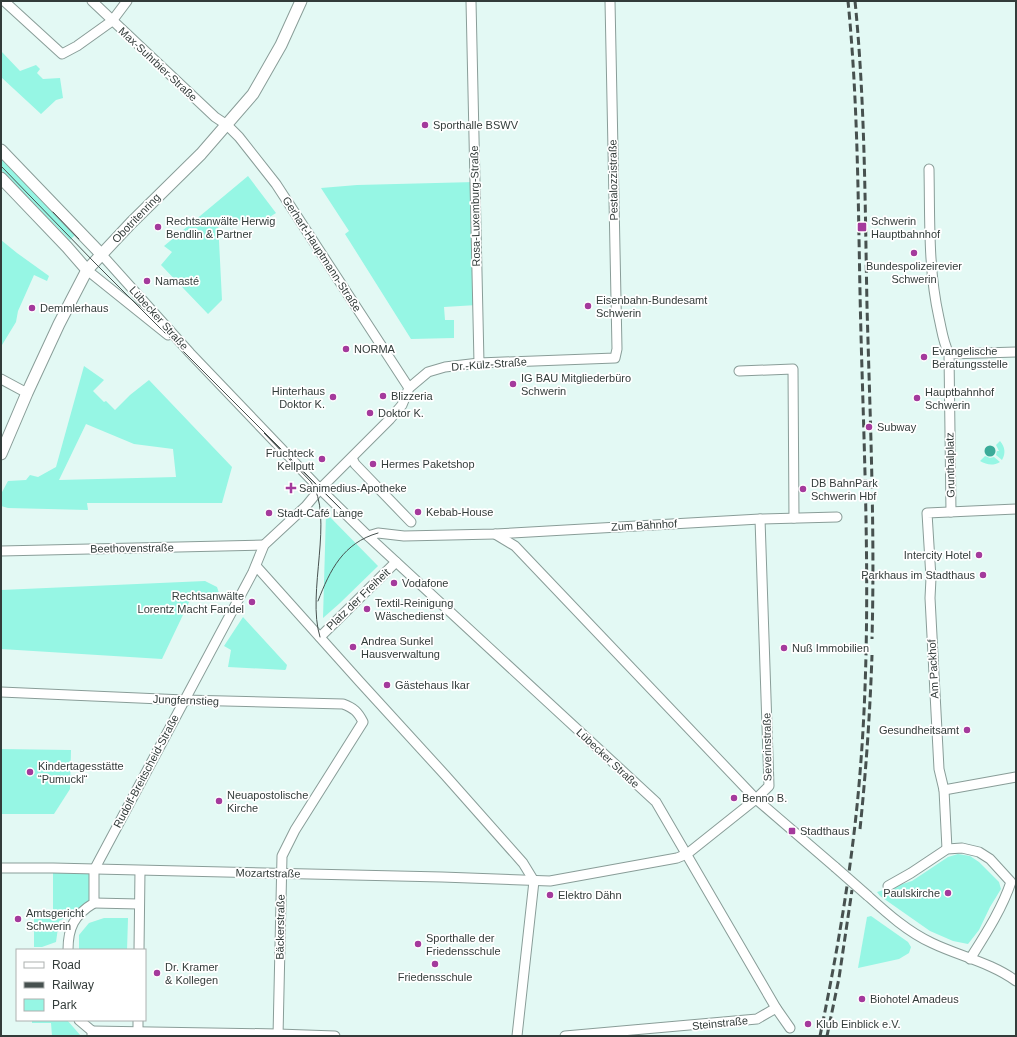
<svg xmlns="http://www.w3.org/2000/svg" width="1017" height="1037" font-family="Helvetica,sans-serif">
<style>
.green{fill:#96f6e4;fill-rule:evenodd}
.water{fill:#3bab99}
.lines{fill:none;stroke-linecap:round;stroke-linejoin:round}
.minor-casing{stroke:#899d98;stroke-width:11}
.tertiary-casing{stroke:#899d98;stroke-width:13}
.minor{stroke:#fff;stroke-width:9}
.tertiary{stroke:#fff;stroke-width:11}
.tram{stroke:#47514f;stroke-width:1}
.rail{stroke:#47514f;stroke-width:3;stroke-dasharray:8 4;stroke-linecap:butt}
.minor-bridge-casing{stroke:#899d98;stroke-width:11;stroke-linecap:butt}
.minor-bridge{stroke:#fff;stroke-width:9}
.poi-dot{fill:#a43a9c;stroke:#fff;stroke-width:1.5}
.labels{text-anchor:middle;stroke-width:3.5;stroke-linejoin:round;paint-order:stroke}
.street-label{font-size:11px;fill:#333c3a;stroke:#fff}
.poi-label{font-size:11px;fill:#333c3a;stroke:#fff;text-anchor:start}
</style>
<rect width="100%" height="100%" fill="#e3f9f4"/>
<g class="green">
<path d="M 1,51 L 20,71 L 36,65 L 40,69 L 37,73 L 43,79 L 60,78 L 63,98 L 56,100 L 41,114 L 1,77 Z"/>
<path d="M 1,150 L 77,233 L 70,240 L 1,170 Z"/>
<path d="M 248,176 L 276,213 L 265,220 L 218,221 L 222,300 L 208,314 L 161,265 L 172,252 L 164,246 Z"/>
<path d="M 475,182 L 477,305 L 444,307 L 445,320 L 454,320 L 454,338 L 411,339 L 345,234 L 349,231 L 321,188 L 357,185 Z"/>
<path d="M 1,240 L 17,253 L 49,276 L 47,281 L 34,275 L 18,311 L 16,322 L 2,345 Z"/>
<path d="M 84,366 L 104,380 L 93,391 L 104,402 L 106,401 L 115,410 L 130,395 L 149,380 L 232,467 L 222,503 L 87,503 L 88,510 L 8,508 L 1,506 L 1,494 L 8,481 L 26,480 L 30,475 L 38,477 L 56,467 ZM 86,424 L 134,444 L 173,449 L 176,477 L 59,480 Z"/>
<path d="M 1000,441 C 1005,447 1006,453 1002,460 L 996,455 L 997,451 L 999,451 L 996,445 Z"/>
<path d="M 985,456 L 990,458 L 994,457 L 1000,462 C 993,466 987,465 980,461 Z"/>
<path d="M 326,513 L 378,566 L 340,603 L 323,618 Z"/>
<path d="M 205,581 L 217,587 L 221,599 L 209,595 L 191,598 L 162,659 L 1,649 L 1,590 Z"/>
<path d="M 243,617 L 287,665 L 286,669 L 285,670 L 228,667 L 231,650 L 224,646 Z"/>
<path d="M 1,749 L 71,750 L 70,789 L 54,814 L 1,814 Z"/>
<path d="M 958,854 L 970,856 L 979,862 L 999,882 L 1001,889 L 990,907 L 979,930 L 968,944 L 953,941 L 930,931 L 880,896 L 877,892 L 912,881 L 948,857 Z"/>
<path d="M 53,868 L 94,870 L 94,903 L 59,921 L 56,942 L 42,947 L 34,947 L 34,910 L 53,910 Z"/>
<path d="M 871,916 L 908,942 L 911,947 L 909,953 L 899,959 L 858,968 L 867,917 Z"/>
<path d="M 104,918 L 128,918 L 127,950 L 79,950 L 79,935 L 89,923 Z"/>
<path d="M 32,1020 L 67,1020 L 81,1036 L 52,1036 L 51,1023 L 32,1023 Z"/>
</g>
<circle class="water" cx="990" cy="451" r="5.5"/>
<g class="lines">
<defs>
<g id="minor">
<path d="M 4,1 L 62,54 L 77,46 L 112,21 L 127,1"/>
<path d="M 92,1 L 215,117 L 227,125 L 239,137 L 276,184 L 409,388"/>
<path d="M 471,1 L 479,363"/>
<path d="M 929,169 C 930,219 928,269 939,318 C 942,331 943,342 949,354"/>
<path d="M 102,255 L 190,353 L 320,489 L 368,536 L 656,802 L 776,1008 L 790,1028"/>
<path d="M 87,270 L 168,335"/>
<path d="M 739,371 L 793,369 L 794,518"/>
<path d="M 1,379 L 27,393"/>
<path d="M 352,458 L 355,464 L 411,522"/>
<path d="M 951,512 L 949,354 L 1016,352"/>
<path d="M 495,534 L 515,546 L 756,799 L 835,867"/>
<path d="M 368,536 L 378,533 L 404,536 L 495,534 L 760,519 L 837,517"/>
<path d="M 1,551 L 264,545"/>
<path d="M 256,566 L 360,682 L 445,775 L 523,863 L 534,881 L 517,1036"/>
<path d="M 320,637 L 396,562"/>
<path d="M 1,692 L 184,700 L 343,704 C 354,708 358,712 363,722 L 295,830 L 282,856 L 278,1036"/>
<path d="M 944,790 L 1016,777"/>
<path d="M 947,849 L 944,790 L 939,769 L 930,598 L 931,578 L 927,513 L 1016,509"/>
<path d="M 1,868 L 53,868 L 442,877 L 550,881 L 677,858 L 687,854 L 756,799 L 769,786 L 760,519"/>
<path d="M 888,886 L 911,873 L 947,849 L 962,848 L 979,852 L 990,859 L 1011,882 C 1002,909 985,935 970,959"/>
<path d="M 868,896 C 888,914 908,932 932,943 C 959,956 992,963 1016,981"/>
<path d="M 94,903 L 139,904"/>
<path d="M 68,950 C 68,928 74,915 94,903 L 94,870 L 253,572 L 264,545 L 306,506 L 320,489 L 390,419 L 402,405 L 409,388 L 428,372 L 445,367 L 479,363 L 615,358 L 617,349 L 610,1"/>
<path d="M 139,950 L 140,871"/>
<path d="M 79,1020 L 92,1031 L 92,1036"/>
<path d="M 92,1031 L 278,1034 L 335,1036"/>
<path d="M 138,1036 L 138,1020"/>
<path d="M 565,1036 L 757,1019 L 776,1008"/>
</g>
<g id="tertiary">
<path d="M 1,150 L 102,255"/>
<path d="M 1,178 L 67,247 L 87,270"/>
<path d="M 1,454 L 27,393 L 59,324 L 87,270 L 131,223 L 201,154 L 253,94 L 281,45 L 301,1"/>
</g>
</defs>
<use href="#minor" class="minor-casing"/>
<use href="#tertiary" class="tertiary-casing"/>
<use href="#minor" class="minor"/>
<use href="#tertiary" class="tertiary"/>
<g class="tram">
<path d="M 1,166 L 94,262 L 349,517 L 264,433 L 311,482 C 335,516 306,593 320,637"/>
<path d="M 53,212 L 79,239"/>
<path d="M 318,601 C 330,570 343,543 378,533"/>
</g>
<g class="rail">
<path d="M 855,1 C 865,102 865,204 867,306 C 870,417 875,528 872,639"/>
<path d="M 860,829 C 866,771 870,713 872,655"/>
<path d="M 820,1036 C 838,949 853,861 860,773 C 872,627 865,481 861,335 C 858,223 859,112 848,1"/>
<path d="M 827,1036 L 839,978 L 852,890"/>
</g>
<defs>
<path id="minor-bridge" d="M 835,867 L 868,896"/>
</defs>
<use href="#minor-bridge" class="minor-bridge-casing"/>
<use href="#minor-bridge" class="minor-bridge"/>
</g>
<g class="poi-dot">
<circle cx="425" cy="125" r="4"/>
<circle cx="158" cy="227" r="4"/>
<rect x="857" y="222" width="10" height="10" rx="2"/>
<circle cx="914" cy="253" r="4"/>
<circle cx="147" cy="281" r="4"/>
<circle cx="588" cy="306" r="4"/>
<circle cx="32" cy="308" r="4"/>
<circle cx="346" cy="349" r="4"/>
<circle cx="924" cy="357" r="4"/>
<circle cx="513" cy="384" r="4"/>
<circle cx="383" cy="396" r="4"/>
<circle cx="333" cy="397" r="4"/>
<circle cx="917" cy="398" r="4"/>
<circle cx="370" cy="413" r="4"/>
<circle cx="869" cy="427" r="4"/>
<circle cx="322" cy="459" r="4"/>
<circle cx="373" cy="464" r="4"/>
<path d="M289 482h4v4h4v4h-4v4h-4v-4h-4v-4h4z"/>
<circle cx="803" cy="489" r="4"/>
<circle cx="418" cy="512" r="4"/>
<circle cx="269" cy="513" r="4"/>
<circle cx="979" cy="555" r="4"/>
<circle cx="983" cy="575" r="4"/>
<circle cx="394" cy="583" r="4"/>
<circle cx="252" cy="602" r="4"/>
<circle cx="367" cy="609" r="4"/>
<circle cx="353" cy="647" r="4"/>
<circle cx="784" cy="648" r="4"/>
<circle cx="387" cy="685" r="4"/>
<circle cx="967" cy="730" r="4"/>
<circle cx="30" cy="772" r="4"/>
<circle cx="734" cy="798" r="4"/>
<circle cx="219" cy="801" r="4"/>
<rect x="788" y="827" width="8" height="8" rx="2"/>
<circle cx="948" cy="893" r="4"/>
<circle cx="550" cy="895" r="4"/>
<circle cx="18" cy="919" r="4"/>
<circle cx="418" cy="944" r="4"/>
<circle cx="435" cy="964" r="4"/>
<circle cx="157" cy="973" r="4"/>
<circle cx="862" cy="999" r="4"/>
<circle cx="808" cy="1024" r="4"/>
</g>
<g class="labels">
<g class="street-label">
<text transform="translate(158 64) rotate(43)" y="4">Max-Suhrbier-Straße</text>
<text transform="translate(613 180) rotate(-91)" y="4">Pestalozzistraße</text>
<text transform="translate(475 206) rotate(-91)" y="4">Rosa-Luxemburg-Straße</text>
<text transform="translate(136 218) rotate(-46)" y="4">Obotritenring</text>
<text transform="translate(322 254) rotate(57)" y="4">Gerhart-Hauptmann-Straße</text>
<text transform="translate(159 318) rotate(48)" y="4">Lübecker Straße</text>
<text transform="translate(489 364) rotate(-4)" y="4">Dr.-Külz-Straße</text>
<text transform="translate(950 465) rotate(-91)" y="4">Grunthalplatz</text>
<text transform="translate(644 525) rotate(-3)" y="4">Zum Bahnhof</text>
<text transform="translate(132 548) rotate(-1)" y="4">Beethovenstraße</text>
<text transform="translate(358 599) rotate(-44)" y="4">Platz der Freiheit</text>
<text transform="translate(933 669) rotate(-93)" y="4">Am Packhof</text>
<text transform="translate(186 700) rotate(2)" y="4">Jungfernstieg</text>
<text transform="translate(767 747) rotate(-91)" y="4">Severinstraße</text>
<text transform="translate(608 758) rotate(43)" y="4">Lübecker Straße</text>
<text transform="translate(146 771) rotate(-62)" y="4">Rudolf-Breitscheid-Straße</text>
<text transform="translate(268 873) rotate(1)" y="4">Mozartstraße</text>
<text transform="translate(280 927) rotate(-89)" y="4">Bäckerstraße</text>
<text transform="translate(720 1023) rotate(-6)" y="4">Steinstraße</text>
</g>
<g class="poi-label">
<text x="433" y="129">Sporthalle BSWV</text>
<text x="166" y="225">Rechtsanwälte Herwig<tspan x="166" dy="13">Bendlin &amp; Partner</tspan></text>
<text x="871" y="225">Schwerin<tspan x="871" dy="13">Hauptbahnhof</tspan></text>
<text x="914" y="270" text-anchor="middle">Bundespolizeirevier<tspan x="914" dy="13">Schwerin</tspan></text>
<text x="155" y="285">Namasté</text>
<text x="596" y="304">Eisenbahn-Bundesamt<tspan x="596" dy="13">Schwerin</tspan></text>
<text x="40" y="312">Demmlerhaus</text>
<text x="354" y="353">NORMA</text>
<text x="932" y="355">Evangelische<tspan x="932" dy="13">Beratungsstelle</tspan></text>
<text x="521" y="382">IG BAU Mitgliederbüro<tspan x="521" dy="13">Schwerin</tspan></text>
<text x="325" y="395" text-anchor="end">Hinterhaus<tspan x="325" dy="13">Doktor K.</tspan></text>
<text x="925" y="396">Hauptbahnhof<tspan x="925" dy="13">Schwerin</tspan></text>
<text x="391" y="400">Blizzeria</text>
<text x="378" y="417">Doktor K.</text>
<text x="877" y="431">Subway</text>
<text x="314" y="457" text-anchor="end">Fruchteck<tspan x="314" dy="13">Kellputt</tspan></text>
<text x="381" y="468">Hermes Paketshop</text>
<text x="811" y="487">DB BahnPark<tspan x="811" dy="13">Schwerin Hbf</tspan></text>
<text x="299" y="492">Sanimedius-Apotheke</text>
<text x="426" y="516">Kebab-House</text>
<text x="277" y="517">Stadt-Café Lange</text>
<text x="971" y="559" text-anchor="end">Intercity Hotel</text>
<text x="975" y="579" text-anchor="end">Parkhaus im Stadthaus</text>
<text x="402" y="587">Vodafone</text>
<text x="244" y="600" text-anchor="end">Rechtsanwälte<tspan x="244" dy="13">Lorentz Macht Fandel</tspan></text>
<text x="375" y="607">Textil-Reinigung<tspan x="375" dy="13">Wäschedienst</tspan></text>
<text x="361" y="645">Andrea Sunkel<tspan x="361" dy="13">Hausverwaltung</tspan></text>
<text x="792" y="652">Nuß Immobilien</text>
<text x="395" y="689">Gästehaus Ikar</text>
<text x="959" y="734" text-anchor="end">Gesundheitsamt</text>
<text x="38" y="770">Kindertagesstätte<tspan x="38" dy="13">“Pumuckl“</tspan></text>
<text x="227" y="799">Neuapostolische<tspan x="227" dy="13">Kirche</tspan></text>
<text x="742" y="802">Benno B.</text>
<text x="800" y="835">Stadthaus</text>
<text x="940" y="897" text-anchor="end">Paulskirche</text>
<text x="558" y="899">Elektro Dähn</text>
<text x="26" y="917">Amtsgericht<tspan x="26" dy="13">Schwerin</tspan></text>
<text x="426" y="942">Sporthalle der<tspan x="426" dy="13">Friedensschule</tspan></text>
<text x="165" y="971">Dr. Kramer<tspan x="165" dy="13">&amp; Kollegen</tspan></text>
<text x="435" y="981" text-anchor="middle">Friedensschule</text>
<text x="870" y="1003">Biohotel Amadeus</text>
<text x="816" y="1028">Klub Einblick e.V.</text>
</g>
</g>
<rect width="1017" height="1037" fill="none" stroke="#333c3a" stroke-width="4"/>
<rect x="16" y="949" width="130" height="72" fill="#ffffff" stroke="#adb1b0"/>
<rect x="24" y="962" width="20" height="6" fill="#ffffff" stroke="#adb1b0"/>
<text x="52" y="969" font-size="12" fill="#333c3a">Road</text>
<rect x="24" y="982" width="20" height="6" fill="#47514f" stroke="#adb1b0"/>
<text x="52" y="989" font-size="12" fill="#333c3a">Railway</text>
<rect x="24" y="999" width="20" height="12" fill="#96f6e4" stroke="#adb1b0"/>
<text x="52" y="1009" font-size="12" fill="#333c3a">Park</text>
</svg>
